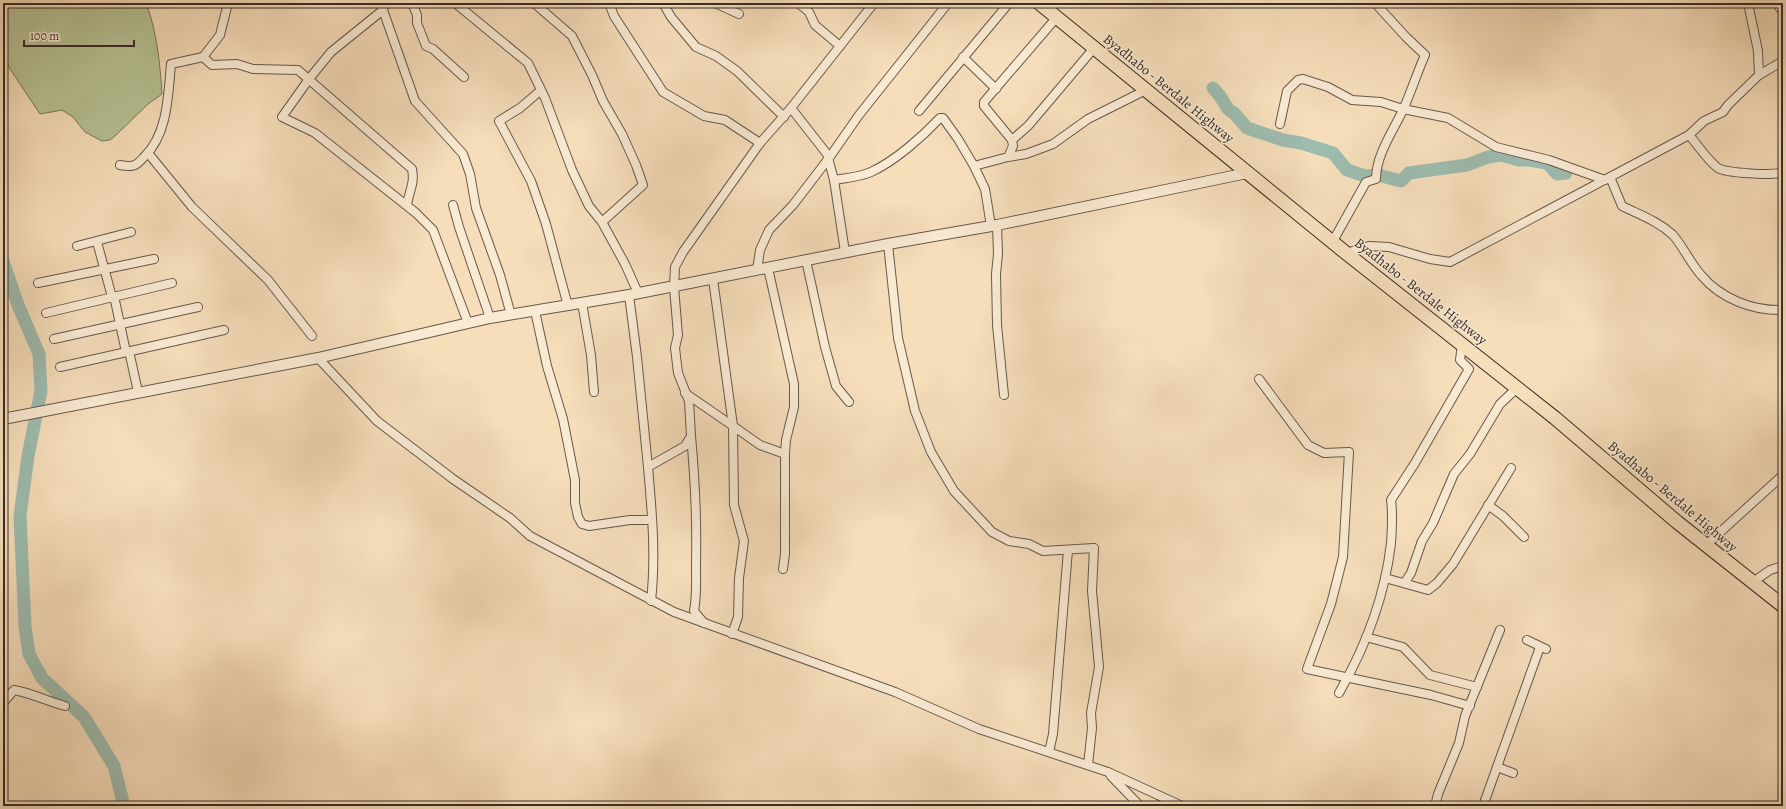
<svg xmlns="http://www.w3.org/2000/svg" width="1786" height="809" font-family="Alegreya,serif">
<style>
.green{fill:#b6c295;stroke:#77775e}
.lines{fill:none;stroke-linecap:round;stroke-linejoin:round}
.river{stroke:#9dbcaf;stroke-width:13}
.minor-casing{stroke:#68584b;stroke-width:10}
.tertiary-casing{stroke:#68584b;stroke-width:12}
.primary-casing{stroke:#382c26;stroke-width:15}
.minor{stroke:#f9ead3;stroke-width:8}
.tertiary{stroke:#f9ead3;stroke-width:10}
.primary{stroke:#f6debb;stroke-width:13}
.labels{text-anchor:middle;stroke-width:3;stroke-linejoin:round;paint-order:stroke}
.street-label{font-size:14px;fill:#382c26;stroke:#f9ead3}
</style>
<rect width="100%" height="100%" fill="#f6debb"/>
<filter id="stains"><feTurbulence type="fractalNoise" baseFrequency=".005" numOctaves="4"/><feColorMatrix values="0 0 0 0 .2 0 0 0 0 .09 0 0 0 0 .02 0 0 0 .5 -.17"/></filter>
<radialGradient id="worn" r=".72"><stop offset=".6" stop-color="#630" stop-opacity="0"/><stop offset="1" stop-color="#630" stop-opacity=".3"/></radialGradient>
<path class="green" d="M 3,3 L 146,3 C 157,32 160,63 162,94 L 148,104 L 115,136 L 110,140 L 102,141 L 85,132 L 73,117 L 62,110 L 40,114 L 10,69 L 3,54 Z"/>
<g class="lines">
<g class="river">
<path d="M 1213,88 L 1220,96 L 1228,109 L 1235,114 L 1247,128 L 1283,140 L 1301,143 L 1333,153 L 1347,170 L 1365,176 L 1378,175 L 1401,181 L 1409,173 L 1467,165 L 1488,157 L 1501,155 L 1519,160 L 1529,160 L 1547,163 L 1557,174 L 1566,173"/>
<path d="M 3,261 L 18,305 L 39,354 L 41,391 L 28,456 L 20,516 L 25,626 L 29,654 L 42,678 L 84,717 L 114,766 L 124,806"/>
</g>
<defs>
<g id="minor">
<path d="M 388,3 L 384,6 L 383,10 L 331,52 L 309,79 L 282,117 L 315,133 L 416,213 L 433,230 L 468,323"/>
<path d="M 412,3 L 417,15 L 417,23 L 426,46 L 433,49 L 464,77"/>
<path d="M 455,3 L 528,63 L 545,98 L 572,170 L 589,206 L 602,222 L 625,264 L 638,293"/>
<path d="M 534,3 L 572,36 L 592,75 L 603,101 L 622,134 L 636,165 L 643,185 L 602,222"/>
<path d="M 609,3 L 614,16 L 663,92 L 704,116 L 725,120 L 760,143"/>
<path d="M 663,3 L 671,17 L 696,47 L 716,56 L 737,71 L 784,117"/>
<path d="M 715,3 L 739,14"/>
<path d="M 798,3 L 809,12 L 815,25 L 840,46"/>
<path d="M 1748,3 L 1758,51 L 1759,75"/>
<path d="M 1776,3 L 1783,12"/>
<path d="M 383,10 L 415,101 L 463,154 L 470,174 L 476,208 L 500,275 L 511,315"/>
<path d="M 203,57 L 212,65 L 237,64 L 253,69 L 298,70 L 412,169 C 415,185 409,190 407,205"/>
<path d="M 963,57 L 996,89"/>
<path d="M 540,91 L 520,108 L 499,121 L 531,181 L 546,224 L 568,306"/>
<path d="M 791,108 L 827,154 L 834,180"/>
<path d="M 919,111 L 1009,3"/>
<path d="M 1280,124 L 1287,91 L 1298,80 L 1303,79 L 1328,87 L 1352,100 L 1381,102 L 1403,109 L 1448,118 L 1496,147 L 1549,160 L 1605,180"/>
<path d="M 1689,135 C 1698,145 1707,160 1718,168 C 1726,173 1774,176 1783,172"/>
<path d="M 1012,140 L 1028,126 L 1094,48"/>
<path d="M 148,153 L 192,207 L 268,280 L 312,336"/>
<path d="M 1008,157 L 1026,154 L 1053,144 L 1088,119 L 1146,90"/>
<path d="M 120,165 C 125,166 130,167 135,165 C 139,163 141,160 144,157 C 168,134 168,95 171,64 L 203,57 L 220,35 L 228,3"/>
<path d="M 1610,177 L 1622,206 C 1640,215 1658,221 1673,235 C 1682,245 1691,264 1701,275 C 1721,299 1753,311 1783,310"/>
<path d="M 453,205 L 459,227 L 490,318"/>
<path d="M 997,225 L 998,254 L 996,274 L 997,325 L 1004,395"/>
<path d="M 991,226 L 985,189 L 974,166 L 1008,157 L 1013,146 L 1012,140 L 984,106 L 984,102 L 1057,17"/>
<path d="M 1333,241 L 1366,182 L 1376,179 C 1376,155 1393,131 1403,110 C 1411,92 1417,73 1425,55 L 1406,37 L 1375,3"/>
<path d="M 97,242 L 112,297"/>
<path d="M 888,244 L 898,338 L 915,411 L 931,452 L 954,491 L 992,532 L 1009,541 L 1029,544 L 1043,551 L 1094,548 L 1092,591 L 1099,667 L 1091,713 L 1092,728 L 1088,765"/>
<path d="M 77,246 L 131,232"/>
<path d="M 845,252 L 834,180 C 846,178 860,177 871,172 C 895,161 922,137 940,118 L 943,118 L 958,139 L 974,166"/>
<path d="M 1346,253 L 1369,246 L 1389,247 L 1430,259 L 1450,262 L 1689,135 L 1704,121 L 1723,112 L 1728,105 L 1759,75 L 1783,61"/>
<path d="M 806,260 L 825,347 L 836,386 L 849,402"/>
<path d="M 768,268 L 794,384 L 794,407 L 786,440 L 785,454 L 785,554 L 783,569"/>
<path d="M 757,270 L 760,250 L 769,230 L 793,205 L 829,158 L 859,115 L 948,3"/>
<path d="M 713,279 L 733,426 L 760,445 L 785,454"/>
<path d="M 38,283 L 154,259"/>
<path d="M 629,295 L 637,357 L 648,467"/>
<path d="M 114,296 L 126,352"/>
<path d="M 582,303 L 591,355 L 594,392"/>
<path d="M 535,311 L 547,366 L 563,419 L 575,480 L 575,503 L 578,517 L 582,524 L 589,526 L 630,520 L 652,520"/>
<path d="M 46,313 L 172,283"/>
<path d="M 54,339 L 198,307"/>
<path d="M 129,351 L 138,392"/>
<path d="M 318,358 L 377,421 L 453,479 L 510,518 L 530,536 L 674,612 L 895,692 L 979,729 L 1108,772 L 1182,806"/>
<path d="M 60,367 L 224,330"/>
<path d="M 1259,379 L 1308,445 L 1324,453 L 1349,452 L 1343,557 L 1331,604 L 1307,669 L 1431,695 L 1470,706"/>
<path d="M 685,393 L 733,426 L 734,505 L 744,541 L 739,578 L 738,617 L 732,634"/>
<path d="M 691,436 C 695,479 697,522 696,565 C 696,581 697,595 694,611 L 704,623"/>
<path d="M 1488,505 L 1503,516 L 1524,537"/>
<path d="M 1706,545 L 1783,475"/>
<path d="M 1385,578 L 1428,590 L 1437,583 L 1453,564 L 1511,468"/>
<path d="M 1405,582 L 1411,573 L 1422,541 L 1433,523 L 1454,474 L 1470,454 L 1500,404 L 1517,388"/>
<path d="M 1753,582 L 1770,570 L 1783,566"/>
<path d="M 651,601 C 656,556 652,512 648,467 L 685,446 L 691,436 L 689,401 L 678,373 L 675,348 L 678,335 L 674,287 L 675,267 L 683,252 L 760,143 L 791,108 L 874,3"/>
<path d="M 1366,637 L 1403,647 L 1430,675 L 1477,687"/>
<path d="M 1527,640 L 1546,649"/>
<path d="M 1339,693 C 1366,646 1385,596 1391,543 C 1392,528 1393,514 1391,500 L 1415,463 L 1469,369 L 1460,360 L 1462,344"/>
<path d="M 3,703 L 14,690 C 32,693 46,701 65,706"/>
<path d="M 1049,752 L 1053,734 L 1068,550"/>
<path d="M 1497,767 L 1513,773"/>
<path d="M 1111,776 L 1140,806"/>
<path d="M 1435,806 L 1438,794 L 1459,743 L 1465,716 L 1500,630"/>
<path d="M 1483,806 L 1540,647"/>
</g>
<path id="tertiary" d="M 3,419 L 318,358 L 490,318 L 629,295 L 888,244 L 997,225 L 1247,173"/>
<path id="primary" d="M 1039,3 L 1346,253 L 1555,418 L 1677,522 L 1783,606"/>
</defs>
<use href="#minor" class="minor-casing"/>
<use href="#tertiary" class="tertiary-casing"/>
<use href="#primary" class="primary-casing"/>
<use href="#minor" class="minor"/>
<use href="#tertiary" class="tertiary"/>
<use href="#primary" class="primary"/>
</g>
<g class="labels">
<g class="street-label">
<text transform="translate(1169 88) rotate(39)" y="5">Byadhabo - Berdale Highway</text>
<text transform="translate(1421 291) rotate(38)" y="5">Byadhabo - Berdale Highway</text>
<text transform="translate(1673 496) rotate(40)" y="5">Byadhabo - Berdale Highway</text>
</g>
</g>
<rect width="1786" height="809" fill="none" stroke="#f6debb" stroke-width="16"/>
<rect x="4" y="4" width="1778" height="801" fill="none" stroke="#382c26" stroke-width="2"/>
<rect x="8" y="8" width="1770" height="793" fill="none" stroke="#382c26"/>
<path d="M24 40v6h110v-6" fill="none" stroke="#382c26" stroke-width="2"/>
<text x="30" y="40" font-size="12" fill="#382c26" stroke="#f9ead3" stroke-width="3" paint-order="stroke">100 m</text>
<rect width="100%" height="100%" filter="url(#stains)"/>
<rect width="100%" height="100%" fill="url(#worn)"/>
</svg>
